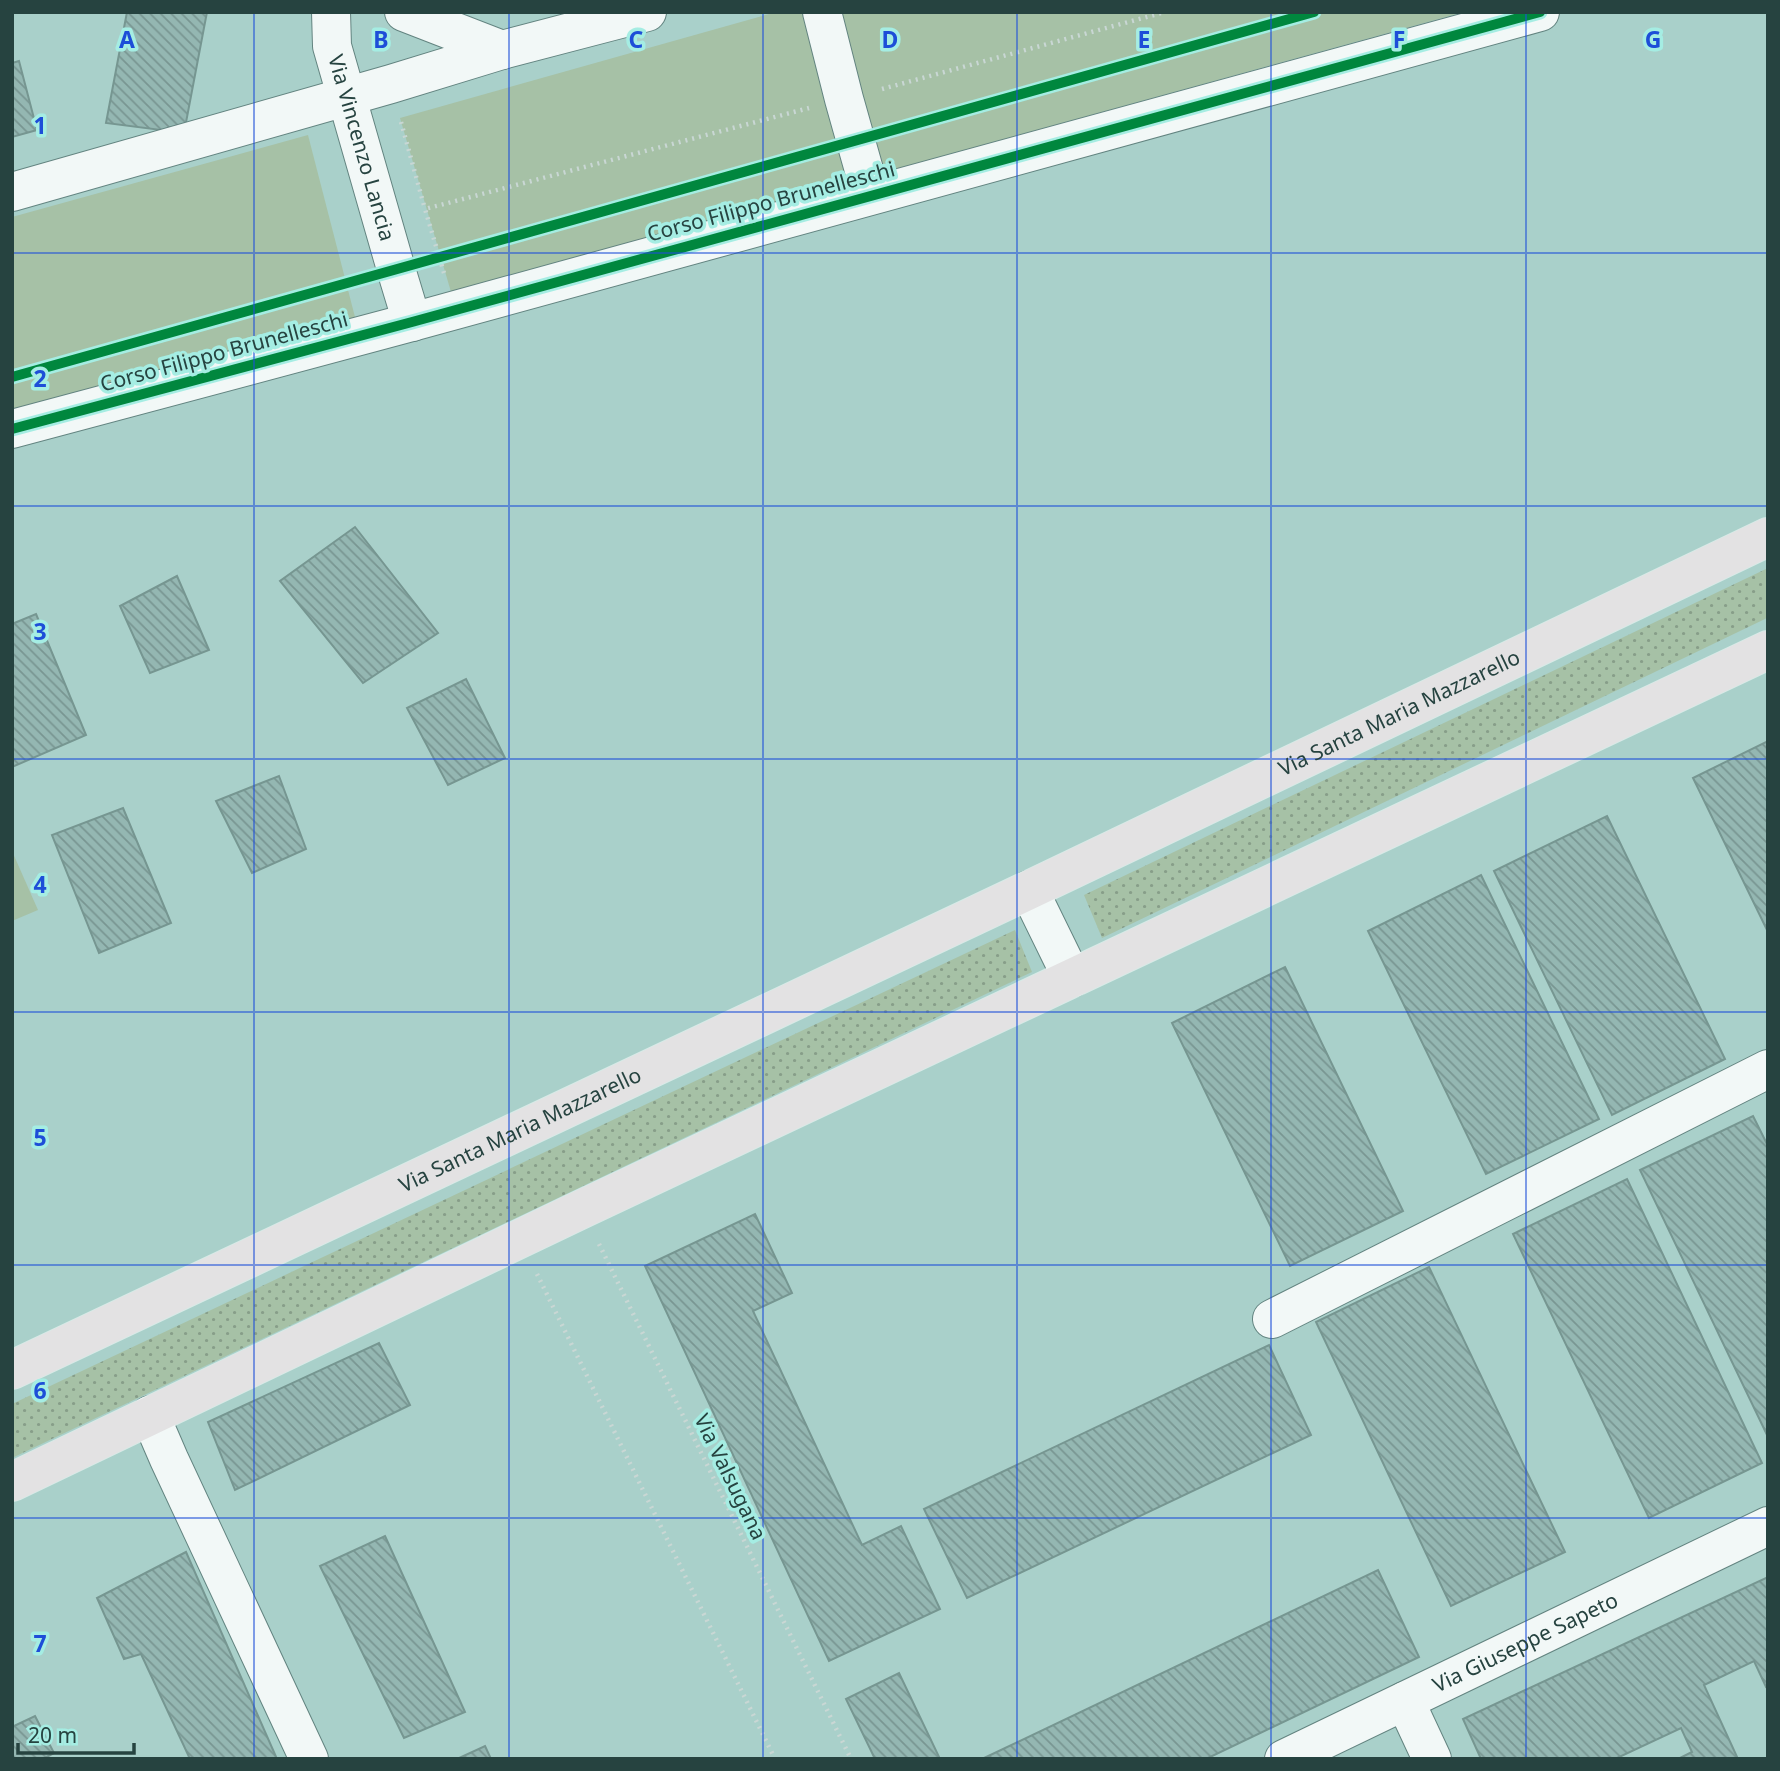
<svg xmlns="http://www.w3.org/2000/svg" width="1780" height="1771" font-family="'Noto Sans',sans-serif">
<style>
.grass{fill:url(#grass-dots)}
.green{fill:#a6c1a6}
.building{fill:url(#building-back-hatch);stroke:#769691;stroke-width:2}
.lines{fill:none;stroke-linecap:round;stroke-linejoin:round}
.minor-casing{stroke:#638480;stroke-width:40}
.major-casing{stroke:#d8eae7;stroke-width:40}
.path{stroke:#c9d7d4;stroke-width:4.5;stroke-dasharray:2 5;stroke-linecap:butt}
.minor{stroke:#f2f8f7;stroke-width:38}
.major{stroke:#e3e2e3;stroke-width:38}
.cycleway-casing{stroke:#a5ede3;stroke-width:15}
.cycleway{stroke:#00873e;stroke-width:10}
.grid{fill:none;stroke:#1d4ed8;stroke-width:2;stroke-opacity:0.55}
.labels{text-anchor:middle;stroke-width:7;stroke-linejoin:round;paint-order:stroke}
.street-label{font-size:21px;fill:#264340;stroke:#a5ede3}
.grid-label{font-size:23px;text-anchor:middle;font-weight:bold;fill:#1d4ed8;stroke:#a5ede3;stroke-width:7;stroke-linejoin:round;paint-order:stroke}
</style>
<defs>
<pattern id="grass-dots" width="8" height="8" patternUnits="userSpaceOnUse" patternTransform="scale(1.75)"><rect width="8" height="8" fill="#a6c1a6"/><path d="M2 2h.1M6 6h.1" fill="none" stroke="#879e89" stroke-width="1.8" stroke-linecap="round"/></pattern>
<pattern id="building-back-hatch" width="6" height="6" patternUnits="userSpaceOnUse" patternTransform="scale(1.75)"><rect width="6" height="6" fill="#94b7b2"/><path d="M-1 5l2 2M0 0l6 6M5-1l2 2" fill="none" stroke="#799692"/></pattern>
</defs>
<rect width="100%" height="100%" fill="#a9d0ca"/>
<g class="grass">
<path d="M 1768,568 L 1768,617 L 1765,619 L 1102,938 L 1084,895 Z"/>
<path d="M 1015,930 L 1032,972 L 12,1458 L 12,1404 Z"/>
</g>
<g class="green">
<path d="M 776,12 L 1464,12 L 451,292 L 400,118 Z"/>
<path d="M 308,135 L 355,317 L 12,413 L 12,217 Z"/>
<path d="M 12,851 L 38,910 L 12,921 Z"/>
</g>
<g class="building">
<path d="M 127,12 L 207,12 L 184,133 L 106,123 Z"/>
<path d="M 19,61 L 37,130 L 12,137 L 12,63 Z"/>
<path d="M 355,527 L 438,633 L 363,683 L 280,581 Z"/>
<path d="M 177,576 L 209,650 L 150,673 L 120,606 Z"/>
<path d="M 36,614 L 86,735 L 12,767 L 12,624 Z"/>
<path d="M 466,679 L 505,758 L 448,785 L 407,708 Z"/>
<path d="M 1768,741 L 1768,932 L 1693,778 Z"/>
<path d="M 279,776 L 306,849 L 252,873 L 216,801 Z"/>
<path d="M 123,808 L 171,923 L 99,953 L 52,835 Z"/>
<path d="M 1607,816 L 1725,1059 L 1612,1115 L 1494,871 Z"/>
<path d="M 1481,875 L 1599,1119 L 1486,1174 L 1368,931 Z"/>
<path d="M 1285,967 L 1403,1211 L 1290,1266 L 1172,1023 Z"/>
<path d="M 1753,1116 L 1768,1146 L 1768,1437 L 1640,1170 Z"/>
<path d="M 1627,1179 L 1762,1463 L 1649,1518 L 1513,1234 Z"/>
<path d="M 755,1214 L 792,1293 L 753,1311 L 862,1545 L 901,1526 L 940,1609 L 829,1661 L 645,1266 Z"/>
<path d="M 1429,1267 L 1565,1552 L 1451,1606 L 1316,1322 Z"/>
<path d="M 379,1343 L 410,1405 L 235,1490 L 208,1422 Z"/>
<path d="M 1269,1345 L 1311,1435 L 967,1598 L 924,1509 Z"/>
<path d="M 385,1536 L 465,1712 L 404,1738 L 320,1566 Z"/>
<path d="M 186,1552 L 277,1759 L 190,1759 L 141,1654 L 124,1659 L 97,1598 Z"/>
<path d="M 1378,1570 L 1419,1657 L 1206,1759 L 982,1759 Z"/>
<path d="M 1768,1577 L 1768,1686 L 1766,1687 L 1754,1661 L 1704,1685 L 1738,1759 L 1678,1759 L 1692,1752 L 1681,1728 L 1615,1759 L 1481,1759 L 1463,1719 Z"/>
<path d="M 899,1673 L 940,1759 L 875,1759 L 846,1699 Z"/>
<path d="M 35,1716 L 54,1753 L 43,1759 L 15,1759 L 12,1754 L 12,1727 Z"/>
<path d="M 485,1746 L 491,1759 L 457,1759 Z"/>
</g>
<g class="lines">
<defs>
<g id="minor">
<path id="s1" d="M 331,12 L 332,46 L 396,269 L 412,322"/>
<path d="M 404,12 L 502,50"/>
<path d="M 822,12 L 844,99 L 871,195"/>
<path d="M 12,192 L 391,84 L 502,50 L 647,12"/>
<path d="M 12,429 L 412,322 L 1540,12"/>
<path d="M 1029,890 L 1072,978"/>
<path d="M 1272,1319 L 1768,1069"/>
<path d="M 150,1415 L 169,1459 L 309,1759"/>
<path d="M 1405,1701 L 1432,1759"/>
<path id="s2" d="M 1284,1759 L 1768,1526"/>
</g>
<g id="major">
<path id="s3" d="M 12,1370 L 1029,890 L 1768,537"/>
<path d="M 12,1482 L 582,1209 L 1768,650"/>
</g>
</defs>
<use href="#minor" class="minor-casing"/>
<use href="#major" class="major-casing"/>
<g class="path">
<path d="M 882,89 L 1165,12"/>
<path d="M 401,122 L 425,209"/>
<path d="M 444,273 L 425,209 L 809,108"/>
<path d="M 599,1244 L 851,1759"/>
<path d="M 537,1274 L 775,1759"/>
</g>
<use href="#minor" class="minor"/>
<use href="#major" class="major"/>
<defs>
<g id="cycleway">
<path d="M 12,377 L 1314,12"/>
<path d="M 12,429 L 412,322 L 1540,12"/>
</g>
</defs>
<use href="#cycleway" class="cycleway-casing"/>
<use href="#cycleway" class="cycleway"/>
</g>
<path class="grid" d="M 254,12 L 254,1759M 509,12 L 509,1759M 763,12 L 763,1759M 1017,12 L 1017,1759M 1271,12 L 1271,1759M 1526,12 L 1526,1759M 12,253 L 1768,253M 12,506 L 1768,506M 12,759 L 1768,759M 12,1012 L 1768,1012M 12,1265 L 1768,1265M 12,1518 L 1768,1518"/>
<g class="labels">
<g class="street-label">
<text dy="7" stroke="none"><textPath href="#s1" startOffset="140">Via Vincenzo Lancia</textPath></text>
<text transform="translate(771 202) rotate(-15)" y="7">Corso Filippo Brunelleschi</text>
<text transform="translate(224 352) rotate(-15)" y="7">Corso Filippo Brunelleschi</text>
<text dy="7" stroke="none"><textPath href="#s3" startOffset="1535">Via Santa Maria Mazzarello</textPath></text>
<text dy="7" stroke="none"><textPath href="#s3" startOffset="562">Via Santa Maria Mazzarello</textPath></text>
<text transform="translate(730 1477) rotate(64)" y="7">Via Valsugana</text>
<text dy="7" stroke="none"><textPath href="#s2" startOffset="268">Via Giuseppe Sapeto</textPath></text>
</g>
</g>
<g class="grid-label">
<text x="127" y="48">A</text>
<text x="381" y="48">B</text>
<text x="636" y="48">C</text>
<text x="890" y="48">D</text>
<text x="1144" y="48">E</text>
<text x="1399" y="48">F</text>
<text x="1653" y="48">G</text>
<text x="40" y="134">1</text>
<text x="40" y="387">2</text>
<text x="40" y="640">3</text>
<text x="40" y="893">4</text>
<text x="40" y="1146">5</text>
<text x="40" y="1399">6</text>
<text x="40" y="1652">7</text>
</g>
<rect width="1780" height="1771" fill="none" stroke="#264340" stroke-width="28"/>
<path d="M18 1743v10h116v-10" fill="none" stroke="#264340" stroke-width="3.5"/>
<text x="28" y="1743" font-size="21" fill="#264340" stroke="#a5ede3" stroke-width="5" paint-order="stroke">20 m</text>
</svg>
